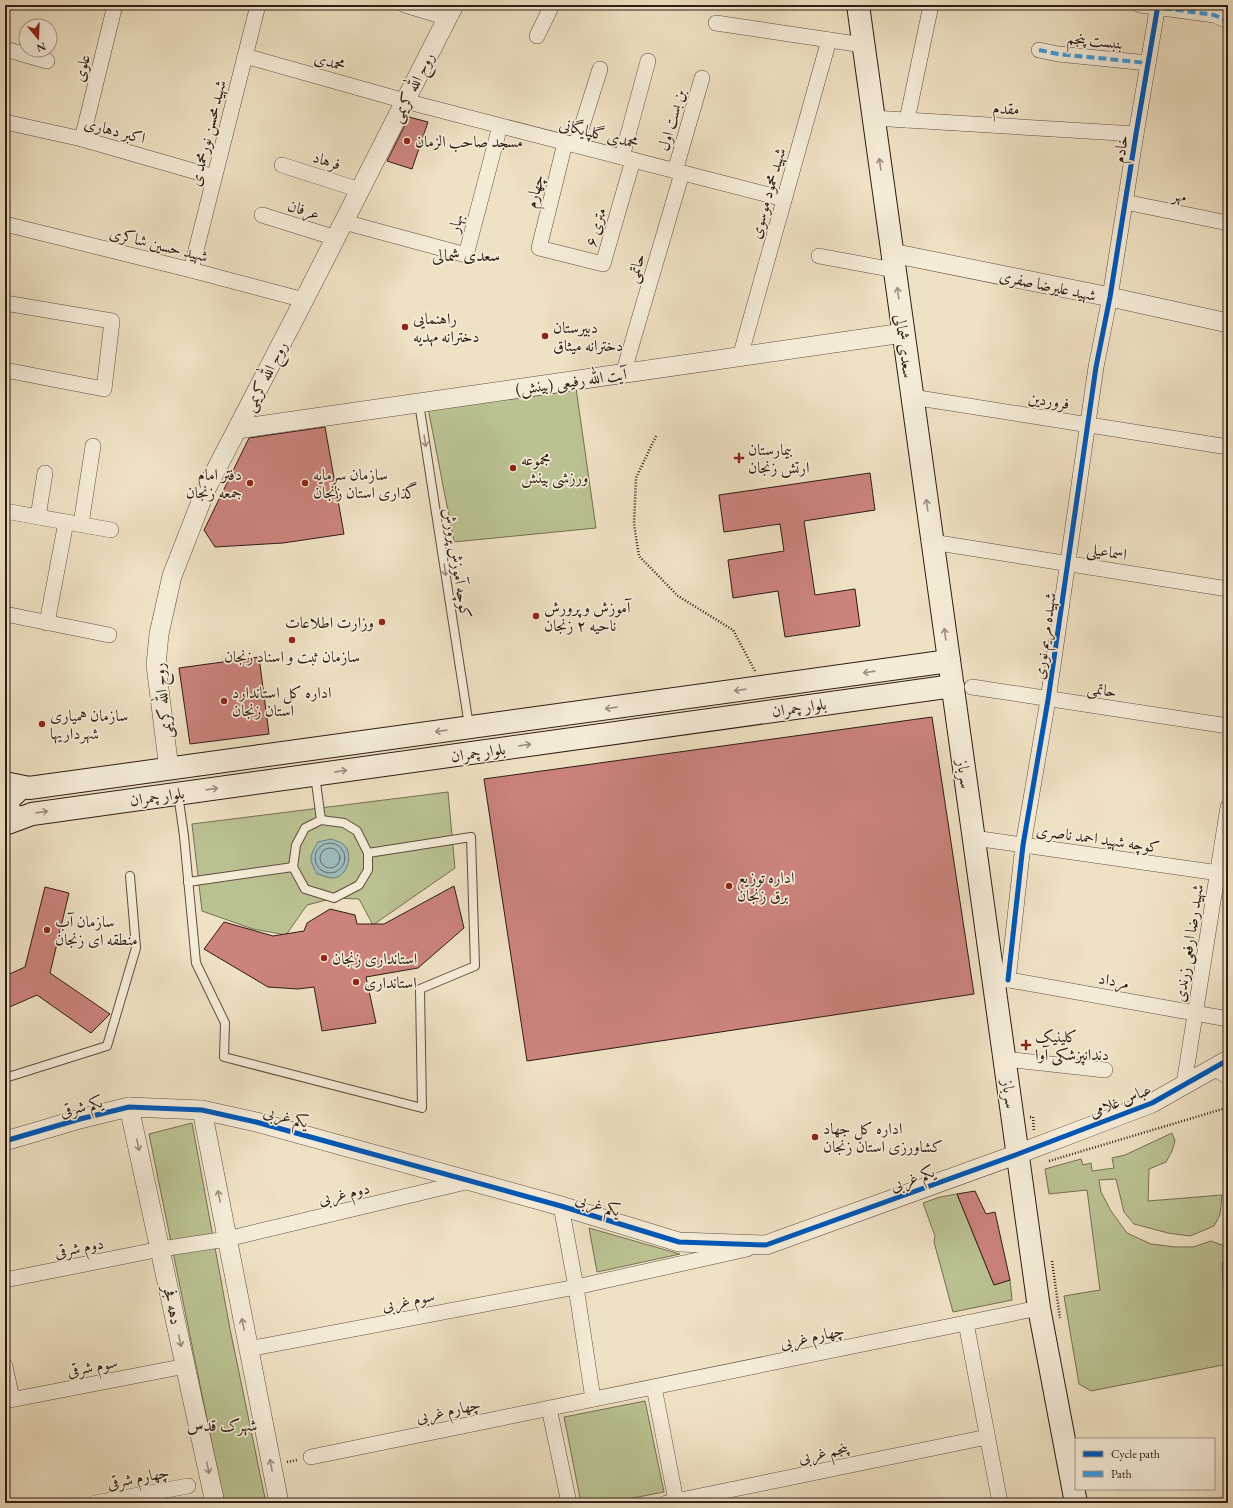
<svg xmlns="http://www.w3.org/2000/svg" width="1233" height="1508" font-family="'EB Garamond',Amiri,serif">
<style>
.green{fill:#bbc292;stroke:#756f53}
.water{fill:#9dbbbc;stroke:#717b79}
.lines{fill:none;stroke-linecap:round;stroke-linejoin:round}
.shore{stroke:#666c68;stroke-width:1}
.building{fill:#cb837c;stroke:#2f1c14}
.service-casing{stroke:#5f4d40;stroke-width:10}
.minor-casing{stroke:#5f4d40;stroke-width:16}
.tertiary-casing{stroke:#5f4d40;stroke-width:20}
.secondary-casing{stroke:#2f1c14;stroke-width:24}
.path{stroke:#2f1c14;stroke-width:2.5;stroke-dasharray:1 2;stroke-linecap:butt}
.service{stroke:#f5ecd8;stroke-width:8}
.minor{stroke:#f5ecd8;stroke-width:15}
.tertiary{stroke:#f5ecd8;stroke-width:19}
.secondary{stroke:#f5ecd8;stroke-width:22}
.quiet{stroke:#3d9bde;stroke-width:4;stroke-dasharray:8 4;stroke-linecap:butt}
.cycleway-casing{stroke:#f5ecd8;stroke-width:8}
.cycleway{stroke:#0057b8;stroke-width:5}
.oneway{stroke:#9c8e80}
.poi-dot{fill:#8f2418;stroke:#f5ecd8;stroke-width:1.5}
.labels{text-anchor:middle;stroke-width:3.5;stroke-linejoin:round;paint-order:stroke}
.street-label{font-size:16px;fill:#2f1c14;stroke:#f5ecd8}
.poi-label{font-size:16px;fill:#2f1c14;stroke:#f5ecd8;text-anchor:start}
.neighbourhood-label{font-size:17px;fill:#2f1c14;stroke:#f5ecd8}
</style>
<rect width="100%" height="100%" fill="#efe1c3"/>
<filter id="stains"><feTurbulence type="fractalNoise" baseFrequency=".005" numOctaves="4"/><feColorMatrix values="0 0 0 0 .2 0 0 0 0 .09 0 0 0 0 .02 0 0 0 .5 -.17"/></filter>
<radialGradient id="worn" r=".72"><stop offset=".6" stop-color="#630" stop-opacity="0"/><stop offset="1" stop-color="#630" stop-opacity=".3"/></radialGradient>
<g class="green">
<path d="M 576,388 L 596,528 L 454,542 L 428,408 Z"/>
<path d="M 448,792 L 455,868 L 373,925 L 359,899 L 334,898 L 307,905 L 286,935 L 253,929 L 202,911 L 192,824 Z"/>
<path d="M 192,1123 L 230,1329 L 266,1503 L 224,1503 L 149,1134 Z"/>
<path d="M 1172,1133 L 1175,1141 L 1172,1151 L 1166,1162 L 1149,1169 L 1148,1201 L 1222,1195 L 1220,1215 L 1214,1226 L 1190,1236 L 1168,1233 L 1134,1224 L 1124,1212 L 1116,1179 L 1099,1180 L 1101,1192 L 1111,1211 L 1127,1233 L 1151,1244 L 1175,1247 L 1193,1247 L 1211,1241 L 1222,1245 L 1228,1250 L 1228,1261 L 1222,1263 L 1224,1301 L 1228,1300 L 1228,1364 L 1091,1391 L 1079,1384 L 1064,1296 L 1100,1290 L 1087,1190 L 1049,1194 L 1045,1169 L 1081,1159 L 1083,1165 L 1091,1163 L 1092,1171 L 1114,1168 L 1112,1158 L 1125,1155 Z"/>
<path d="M 957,1194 L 994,1285 L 1010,1280 L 1012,1300 L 953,1312 L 934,1242 L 935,1236 L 923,1203 L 940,1197 Z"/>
<path d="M 589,1228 L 680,1254 L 597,1272 Z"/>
<path d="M 645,1401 L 664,1492 L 607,1503 L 581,1503 L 564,1417 Z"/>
</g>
<path class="water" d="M 331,839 C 337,841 344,843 347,849 C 352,859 346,877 333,878 C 328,878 322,875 317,874 C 309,859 309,857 318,842 Z"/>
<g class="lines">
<g class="shore">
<circle cx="330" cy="858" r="15"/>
<circle cx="330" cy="858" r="10"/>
</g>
</g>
<g class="building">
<path d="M 409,117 L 428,122 L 412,169 L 387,161 Z"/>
<path d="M 325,427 L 344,534 L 283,543 L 215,547 L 204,530 L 249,438 Z"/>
<path d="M 870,473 L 875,510 L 804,521 L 815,595 L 855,589 L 860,626 L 785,637 L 778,591 L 733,598 L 728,560 L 784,551 L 780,524 L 724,532 L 719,495 Z"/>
<path d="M 259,657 L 269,734 L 190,744 L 179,668 Z"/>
<path d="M 932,717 L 974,994 L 527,1061 L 484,779 Z"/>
<path d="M 454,886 L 464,928 L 418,968 L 366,977 L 376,1023 L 322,1031 L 314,987 L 298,989 L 268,987 L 204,949 L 224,922 L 273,936 L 304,931 L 307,923 L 330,909 L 355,915 L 357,924 L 384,924 Z"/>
<path d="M 45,887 L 69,893 L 50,973 L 110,1014 L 91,1033 L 37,995 L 5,1009 L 5,976 L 25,967 Z"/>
<path d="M 975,1191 L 986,1214 L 995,1212 L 1010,1280 L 994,1285 L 957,1194 Z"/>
</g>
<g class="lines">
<defs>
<g id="service">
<path d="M 419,403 L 469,726"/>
<path d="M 315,775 L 321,820"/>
<path d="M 178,794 L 184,836 L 196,963 L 225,1023 L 224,1057 L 422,1108 L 420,989 L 475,966 L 471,837 L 368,853"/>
<path d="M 321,820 L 344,823 L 357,831 L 368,853 L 368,870 L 359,885 L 334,898 L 305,889 L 293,867 L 296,845 L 305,828 Z"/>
<path d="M 188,882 L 293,867"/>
<path d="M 5,1078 L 107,1046 L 136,948 L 130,876"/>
</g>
<g id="minor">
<path d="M 405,5 L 448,18"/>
<path d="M 1140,5 L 1214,15 L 1228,21"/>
<path d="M 716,23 L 863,45"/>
<path d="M 537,36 L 552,5"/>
<path d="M 5,49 L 47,61"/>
<path d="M 1039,50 L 1058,54 L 1148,63"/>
<path d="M 245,56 L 405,101 L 784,199"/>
<path d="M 873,118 L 1136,134"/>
<path d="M 907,120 L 931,5"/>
<path d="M 5,122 L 82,139 L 214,177"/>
<path d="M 82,139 L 115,5"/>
<path d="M 565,143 L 539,248 L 603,264 L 633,160"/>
<path d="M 576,145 L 600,69"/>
<path d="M 622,157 L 648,61"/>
<path d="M 282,165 L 360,190"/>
<path d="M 675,171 L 702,78"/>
<path d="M 1125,202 L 1228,223"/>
<path d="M 262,215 L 336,238"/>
<path d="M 344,222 L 466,255 L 500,126"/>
<path d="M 5,224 L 191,270 L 304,300"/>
<path d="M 819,256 L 894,270"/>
<path d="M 191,270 L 258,5"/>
<path d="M 5,303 L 112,321 L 104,389 L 5,370"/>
<path d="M 740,357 L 829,40"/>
<path d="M 623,374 L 682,173"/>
<path d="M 912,397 L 1228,447"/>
<path d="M 5,511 L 111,530"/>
<path d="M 38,517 L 45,473"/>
<path d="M 81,524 L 93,446"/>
<path d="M 932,542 L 1228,589"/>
<path d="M 5,614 L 109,635"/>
<path d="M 47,623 L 66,522"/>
<path d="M 972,687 L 1228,726"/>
<path d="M 974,838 L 1226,874"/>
<path d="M 998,978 L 1228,1019"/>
<path d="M 1008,980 L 1023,845 L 1048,700 L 1096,367 L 1110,297 L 1136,134 L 1158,5"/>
<path d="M 1005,1059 L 1105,1070"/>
<path d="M 1215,1068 L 1228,1077"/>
<path d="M 1184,1084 L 1228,807"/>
<path d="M 561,1206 L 576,1287 L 593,1399"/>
<path d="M 5,1280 L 161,1249 L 227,1239 L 470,1181"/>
<path d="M 966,1323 L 1000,1503"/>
<path d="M 248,1349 L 576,1287 L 747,1249"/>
<path d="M 5,1366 L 12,1399"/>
<path d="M 654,1387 L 676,1501"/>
<path d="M 5,1401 L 186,1366"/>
<path d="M 549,1408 L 569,1503"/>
<path d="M 311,1457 L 1039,1308"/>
<path d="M 95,1503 L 188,1486"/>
<path d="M 666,1503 L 987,1437"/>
</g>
<g id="tertiary">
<path d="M 892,253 L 1110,297 L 1228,323"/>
<path d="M 238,429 L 903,333"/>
<path d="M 169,769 L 156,665 L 159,634 L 172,576 L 206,489 L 304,300 L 454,5"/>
<path d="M 129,1107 L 215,1503"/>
<path d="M 202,1110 L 279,1503"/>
<path d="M 5,1141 L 80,1119 L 129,1107 L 202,1110 L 256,1122 L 561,1206 L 679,1242 L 766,1245 L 1018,1154 L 1152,1103 L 1228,1060"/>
</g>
<g id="secondary">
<path d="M 858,5 L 1039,1308 L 1076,1503"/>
<path d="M 5,783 L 29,788 L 949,661"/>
<path d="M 18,819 L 8,810 L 8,800 L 22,787"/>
<path d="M 5,824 L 32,814 L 953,686"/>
</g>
</defs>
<use href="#service" class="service-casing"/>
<use href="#minor" class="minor-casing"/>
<use href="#tertiary" class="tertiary-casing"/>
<use href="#secondary" class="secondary-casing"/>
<g class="path">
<path d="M 656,436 L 636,478 L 634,524 L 639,556 L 678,596 L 733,630 L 755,671"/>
<path d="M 1030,1117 L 1033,1117 L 1034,1132"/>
<path d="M 1049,1161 L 1226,1108 L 1228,1104"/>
<path d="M 1052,1261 L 1060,1318"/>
<path d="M 287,1462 L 297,1460"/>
</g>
<use href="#service" class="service"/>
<use href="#minor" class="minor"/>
<use href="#tertiary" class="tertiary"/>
<use href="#secondary" class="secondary"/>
<g class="quiet">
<path d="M 1140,5 L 1214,15 L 1228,21"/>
<path d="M 1039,50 L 1058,54 L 1148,63"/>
</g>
<defs>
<g id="cycleway">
<path d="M 1008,980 L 1023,845 L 1048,700 L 1096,367 L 1110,297 L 1136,134 L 1158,5"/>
<path d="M 5,1141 L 80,1119 L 129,1107 L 202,1110 L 256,1122 L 561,1206 L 679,1242 L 766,1245 L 1018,1154 L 1152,1103 L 1228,1060"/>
</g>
</defs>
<use href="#cycleway" class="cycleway-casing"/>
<use href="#cycleway" class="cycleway"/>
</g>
<defs><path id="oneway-shaft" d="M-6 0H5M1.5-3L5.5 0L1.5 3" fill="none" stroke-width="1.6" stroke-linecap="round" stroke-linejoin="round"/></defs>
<g class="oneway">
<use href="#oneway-shaft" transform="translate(880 164) rotate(-98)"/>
<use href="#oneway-shaft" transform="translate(898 293) rotate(-98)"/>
<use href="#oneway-shaft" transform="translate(425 441) rotate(81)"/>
<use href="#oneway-shaft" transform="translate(927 505) rotate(-98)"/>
<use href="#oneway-shaft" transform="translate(445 570) rotate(81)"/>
<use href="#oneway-shaft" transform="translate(945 634) rotate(-98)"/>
<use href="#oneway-shaft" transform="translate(869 672) rotate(172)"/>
<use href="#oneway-shaft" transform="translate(740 690) rotate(172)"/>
<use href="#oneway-shaft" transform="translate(611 708) rotate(172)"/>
<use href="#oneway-shaft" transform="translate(441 731) rotate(172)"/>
<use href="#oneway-shaft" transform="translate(525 745) rotate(-8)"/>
<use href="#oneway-shaft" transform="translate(341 771) rotate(-8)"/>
<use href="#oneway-shaft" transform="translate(212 789) rotate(-8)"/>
<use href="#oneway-shaft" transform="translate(42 812) rotate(-8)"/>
<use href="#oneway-shaft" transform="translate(138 1145) rotate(78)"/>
<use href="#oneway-shaft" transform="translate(219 1196) rotate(-101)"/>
<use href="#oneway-shaft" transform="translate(243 1324) rotate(-101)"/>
<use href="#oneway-shaft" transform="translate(180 1341) rotate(78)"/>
<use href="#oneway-shaft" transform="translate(271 1465) rotate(-101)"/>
<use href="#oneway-shaft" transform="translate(208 1468) rotate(78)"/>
</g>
<g class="poi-dot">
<circle cx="407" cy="141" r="4"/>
<circle cx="405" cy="327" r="4"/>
<circle cx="545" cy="336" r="4"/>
<path d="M737 452h4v4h4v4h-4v4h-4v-4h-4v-4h4z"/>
<circle cx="513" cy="468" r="4"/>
<circle cx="250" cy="483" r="4"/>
<circle cx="305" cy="483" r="4"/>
<circle cx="536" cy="616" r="4"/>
<circle cx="382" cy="622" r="4"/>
<circle cx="292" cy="640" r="4"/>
<circle cx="224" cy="701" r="4"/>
<circle cx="42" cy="724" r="4"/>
<circle cx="729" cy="886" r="4"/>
<circle cx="47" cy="930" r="4"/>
<circle cx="324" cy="958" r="4"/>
<circle cx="356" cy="982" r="4"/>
<path d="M1024 1039h4v4h4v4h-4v4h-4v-4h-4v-4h4z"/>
<circle cx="815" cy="1137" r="4"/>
</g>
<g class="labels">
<g class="street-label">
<text transform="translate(1095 40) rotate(6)" y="6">بنبست پنجم</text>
<text transform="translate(330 61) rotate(16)" y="6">محمدی</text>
<text transform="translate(81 68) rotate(-76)" y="6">علوی</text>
<text transform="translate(412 87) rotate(-63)" y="6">روح الله کریمی</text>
<text transform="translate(1006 108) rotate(3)" y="6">مقدم</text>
<text transform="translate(671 120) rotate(-74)" y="6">بن بست اول</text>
<text transform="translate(115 130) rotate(15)" y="6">اکبر دهاری</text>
<text transform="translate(207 133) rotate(-76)" y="6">شهید محسن نورمحمد ی</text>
<text transform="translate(599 133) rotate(14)" y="6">محمدی گلپایگانی</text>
<text transform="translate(1120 149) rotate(-81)" y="6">خادم</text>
<text transform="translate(327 160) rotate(17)" y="6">فرهاد</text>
<text transform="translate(534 191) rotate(-76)" y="6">چهارم</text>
<text transform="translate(767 193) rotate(-74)" y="6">شهید محمود موسوی</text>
<text transform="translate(1180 195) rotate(12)" y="6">مهر</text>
<text transform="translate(304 209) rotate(18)" y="6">عرفان</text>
<text transform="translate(455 223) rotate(-75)" y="6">بهار</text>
<text transform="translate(595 227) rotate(-74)" y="6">۶ متری</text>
<text transform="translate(159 244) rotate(14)" y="6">شهید حسین شاکری</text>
<text transform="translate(635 268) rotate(-74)" y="6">حاتمی</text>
<text transform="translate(1048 285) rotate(12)" y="6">شهید علیرضا صفری</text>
<text transform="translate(905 346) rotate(82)" y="6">سعدی شمالی</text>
<text transform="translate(265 376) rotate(-63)" y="6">روح الله کریمی</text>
<text transform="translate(571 381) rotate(-8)" y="6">آیت الله رفیعی (بینش)</text>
<text transform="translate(1049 400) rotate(9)" y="6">فروردین</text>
<text transform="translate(1107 551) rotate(9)" y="6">اسماعیلی</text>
<text transform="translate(458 563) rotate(81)" y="6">کوچه آموزش پرورش</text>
<text transform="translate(1044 636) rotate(-82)" y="6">شهیده مریم نوری</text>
<text transform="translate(1102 689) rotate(8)" y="6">حاتمی</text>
<text transform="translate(162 701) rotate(-96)" y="6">روح الله کریمی</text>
<text transform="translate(799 707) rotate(-8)" y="6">بلوار چمران</text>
<text transform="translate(478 752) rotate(-8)" y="6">بلوار چمران</text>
<text transform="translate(965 774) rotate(82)" y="6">سرباز</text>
<text transform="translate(157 796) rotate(-8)" y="6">بلوار چمران</text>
<text transform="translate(1098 838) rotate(8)" y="6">کوچه شهید احمد ناصری</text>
<text transform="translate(1188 943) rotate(-81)" y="6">شهید رضا ارفعی زرندی</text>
<text transform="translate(1114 980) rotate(10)" y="6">مرداد</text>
<text transform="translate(1010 1094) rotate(82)" y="6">سرباز</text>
<text transform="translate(1120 1100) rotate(-22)" y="6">عباس غلامی</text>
<text transform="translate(81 1106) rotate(-14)" y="6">یکم شرقی</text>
<text transform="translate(286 1116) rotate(15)" y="6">یکم غربی</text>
<text transform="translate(912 1178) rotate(-20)" y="6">یکم غربی</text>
<text transform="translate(344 1193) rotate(-13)" y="6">دوم غربی</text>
<text transform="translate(598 1204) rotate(17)" y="6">یکم غربی</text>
<text transform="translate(79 1247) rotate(-11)" y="6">دوم شرقی</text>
<text transform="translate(408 1300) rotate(-11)" y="6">سوم غربی</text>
<text transform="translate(173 1305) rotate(78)" y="6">دهه فجر</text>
<text transform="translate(812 1336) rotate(-12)" y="6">چهارم غربی</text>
<text transform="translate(92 1366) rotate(-11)" y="6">سوم شرقی</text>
<text transform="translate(448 1410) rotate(-12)" y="6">چهارم غربی</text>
<text transform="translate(823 1452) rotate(-12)" y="6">پنجم غربی</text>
<text transform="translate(138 1477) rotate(-11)" y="6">چهارم شرقی</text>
</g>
<g class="poi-label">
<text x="415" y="147">مسجد صاحب الزمان</text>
<text x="413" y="324">راهنمایی<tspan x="413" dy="18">دخترانه مهدیه</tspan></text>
<text x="553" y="333">دبیرستان<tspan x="553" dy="18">دخترانه میثاق</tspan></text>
<text x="748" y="455">بیمارستان<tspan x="748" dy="18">ارتش زنجان</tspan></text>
<text x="521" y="465">مجموعه<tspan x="521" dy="18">ورزشی بینش</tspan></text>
<text x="242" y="480" text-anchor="end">دفتر امام<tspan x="242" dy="18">جمعه زنجان</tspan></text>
<text x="313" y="480">سازمان سرمایه<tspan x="313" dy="18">گذاری استان زنجان</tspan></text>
<text x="544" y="613">آموزش و پرورش<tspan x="544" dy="18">ناحیه ۲ زنجان</tspan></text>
<text x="374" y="628" text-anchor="end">وزارت اطلاعات</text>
<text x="292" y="662" text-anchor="middle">سازمان ثبت و اسناد زنجان</text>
<text x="232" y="698">اداره کل استاندارد<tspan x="232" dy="18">استان زنجان</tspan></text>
<text x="50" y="721">سازمان همیاری<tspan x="50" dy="18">شهرداریها</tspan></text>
<text x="737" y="883">اداره توزیع<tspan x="737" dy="18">برق زنجان</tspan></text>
<text x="55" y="927">سازمان آب<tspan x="55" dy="18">منطقه ای زنجان</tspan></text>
<text x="332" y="964">استانداری زنجان</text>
<text x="364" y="988">استانداری</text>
<text x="1035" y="1042">کلینیک<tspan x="1035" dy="18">دندانپزشکی آوا</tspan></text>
<text x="823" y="1134">اداره کل جهاد<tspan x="823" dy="18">کشاورزی استان زنجان</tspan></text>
</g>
<g class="neighbourhood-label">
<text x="466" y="261">سعدی شمالی</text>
<text x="222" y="1431">شهرک قدس</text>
</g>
</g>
<rect width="1233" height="1508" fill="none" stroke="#efe1c3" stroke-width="20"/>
<rect x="6" y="6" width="1221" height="1496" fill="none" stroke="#2f1c14" stroke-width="2"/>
<rect x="10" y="10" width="1213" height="1488" fill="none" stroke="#2f1c14"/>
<rect x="1075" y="1438" width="140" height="52" fill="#f5ecd8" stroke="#a6998a"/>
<rect x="1083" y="1451" width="20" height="6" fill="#0057b8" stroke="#a6998a"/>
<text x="1111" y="1458" font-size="12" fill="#2f1c14">Cycle path</text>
<rect x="1083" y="1471" width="20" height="6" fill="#3d9bde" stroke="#a6998a"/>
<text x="1111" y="1478" font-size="12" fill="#2f1c14">Path</text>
<g transform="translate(38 38) rotate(161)"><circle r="19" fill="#f5ecd8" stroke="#a6998a"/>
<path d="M0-3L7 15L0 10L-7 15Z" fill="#8f2418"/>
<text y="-6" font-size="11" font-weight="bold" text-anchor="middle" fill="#2f1c14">N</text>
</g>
<rect width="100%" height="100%" filter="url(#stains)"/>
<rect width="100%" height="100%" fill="url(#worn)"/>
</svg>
